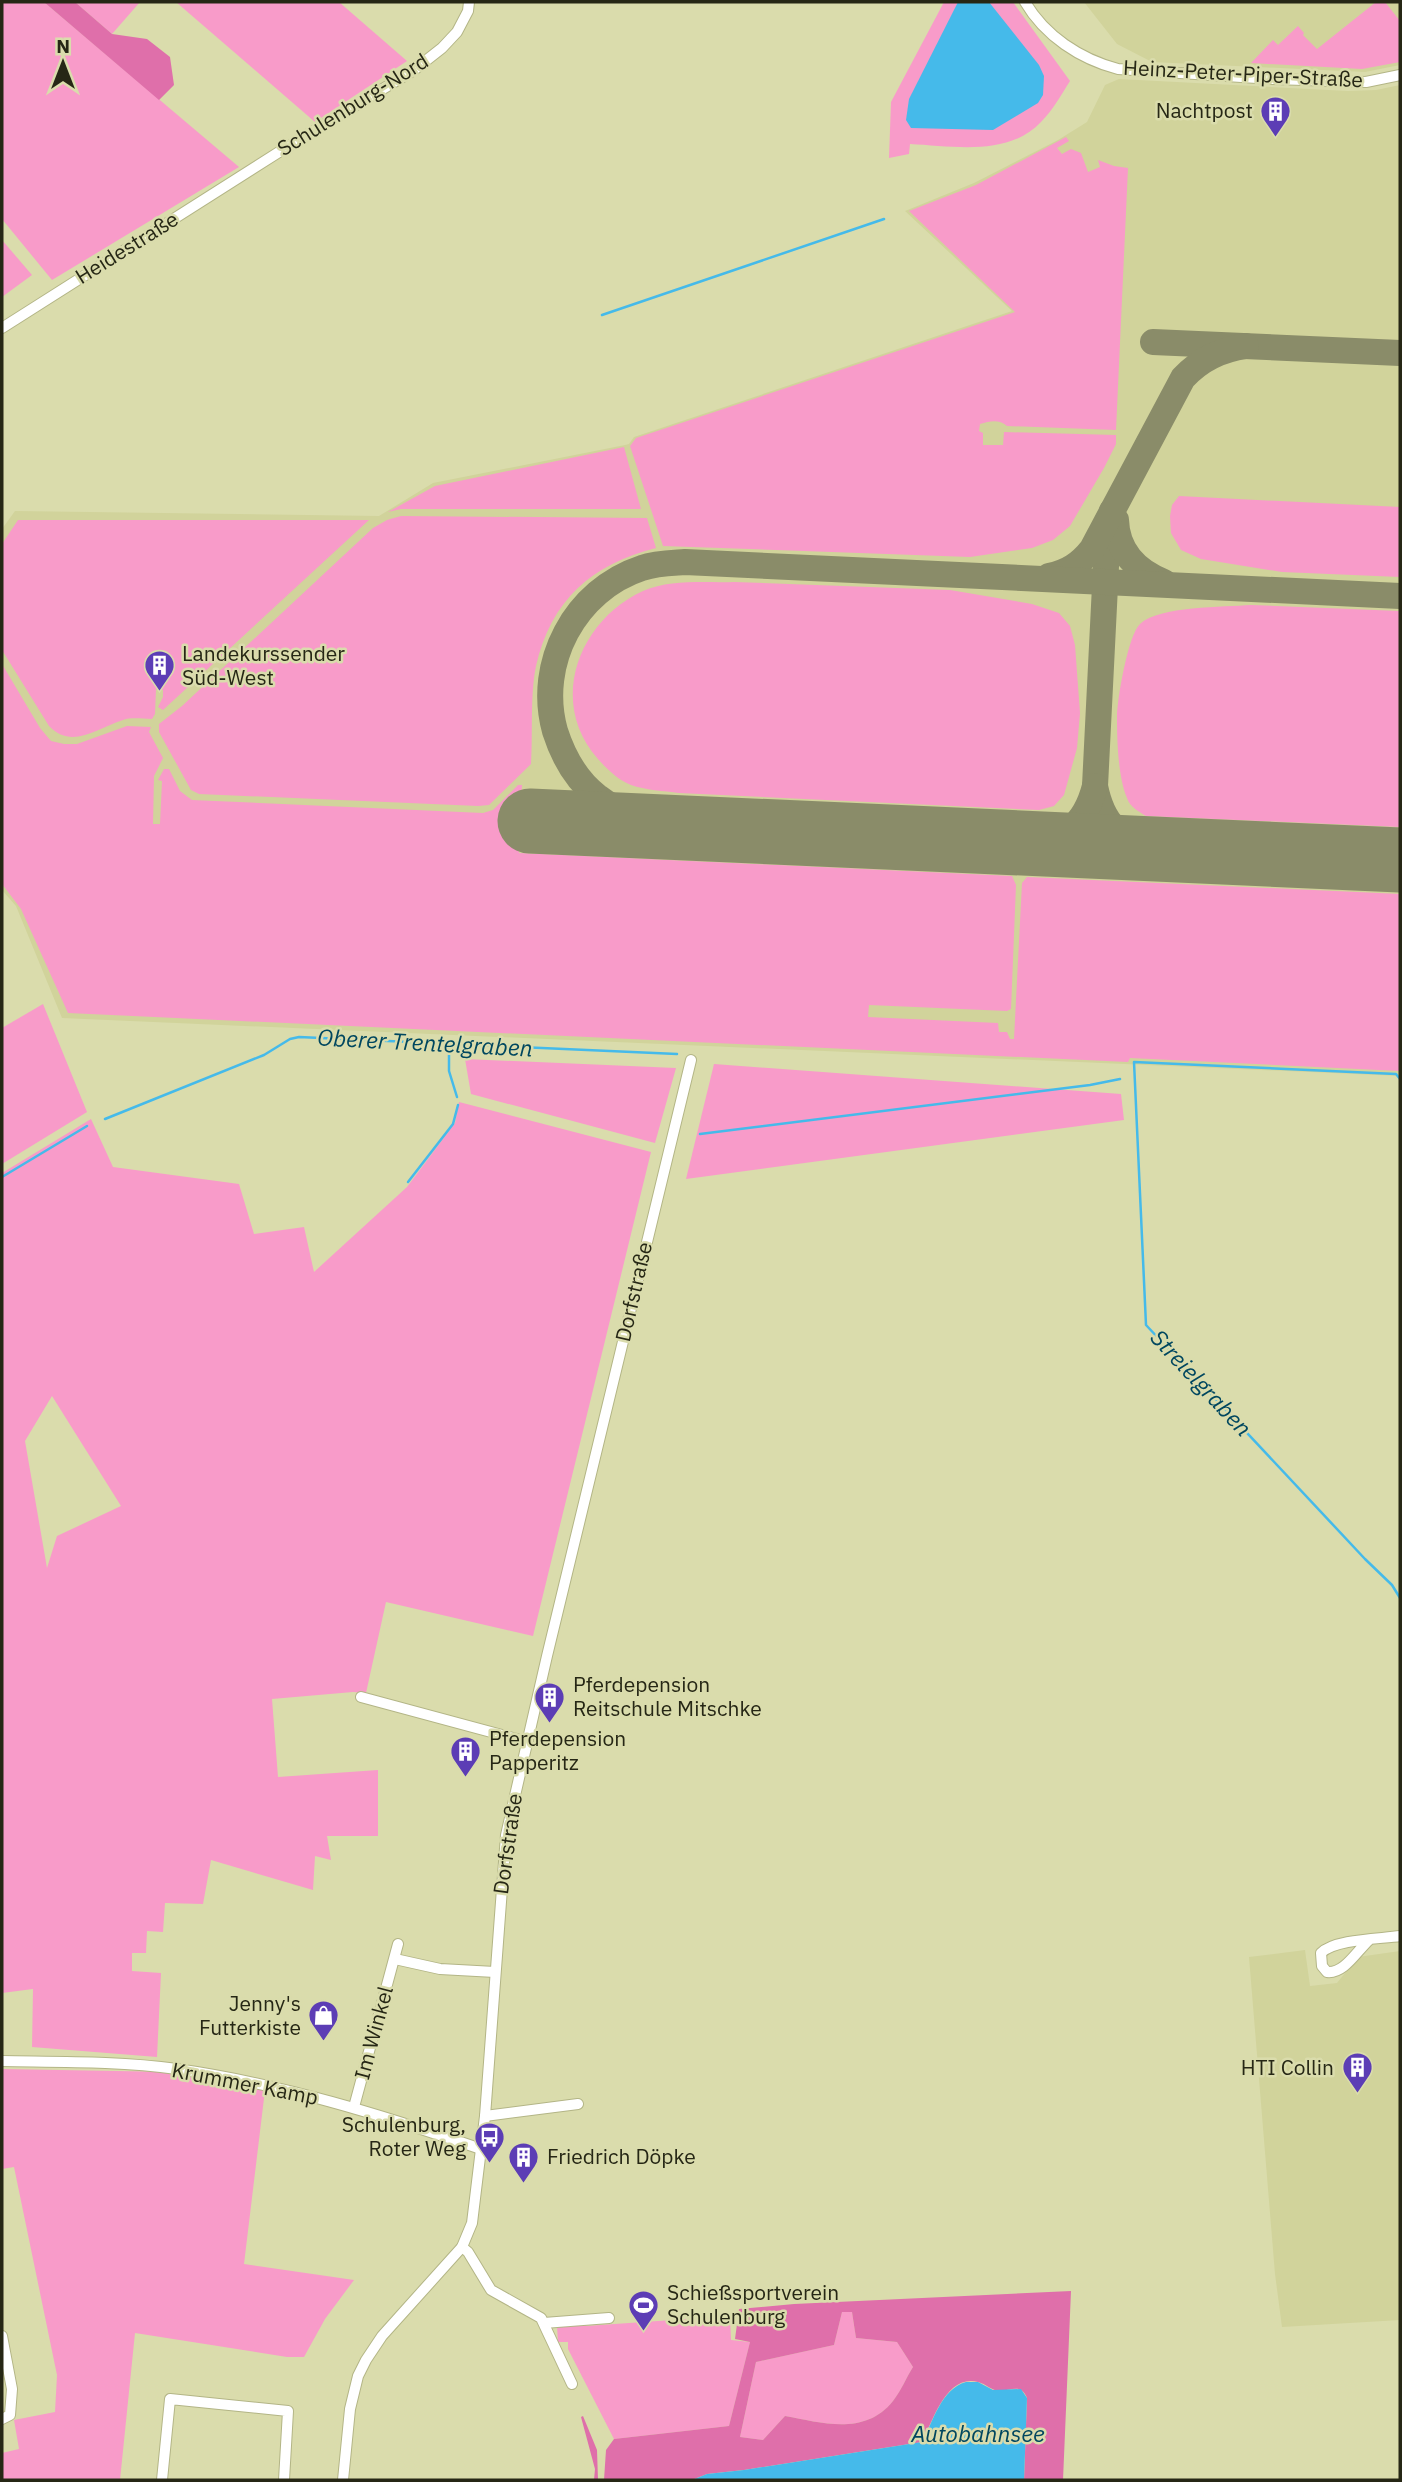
<svg xmlns="http://www.w3.org/2000/svg" width="1402" height="2482" font-family="'IBM Plex Sans',sans-serif">
<style>
.built{fill:#d1d39b}
.green{fill:#f89bc9;fill-rule:evenodd}
.forest{fill:#df6faa;fill-rule:evenodd}
.water{fill:#45baea}
.lines{fill:none;stroke-linecap:round;stroke-linejoin:round}
.stream{stroke:#45baea;stroke-width:2.5}
.taxiway{stroke:#8a8c69;stroke-width:26}
.runway{stroke:#8a8c69;stroke-width:65}
.minor-casing{stroke:#b3b586;stroke-width:12}
.minor{stroke:#fff;stroke-width:10}
.labels{text-anchor:middle;stroke-width:5;stroke-linejoin:round;paint-order:stroke}
.street-label{font-size:21px;fill:#262715;stroke:#dadcac}
.poi-label{font-size:21px;fill:#262715;stroke:#dadcac;text-anchor:start}
.water-label{font-size:23px;font-style:italic;fill:#00475f;stroke:#dadcac}
</style>
<rect width="100%" height="100%" fill="#dadcac"/>
<g class="built">
<path d="M 1084,2 L 1400,2 L 1400,65 L 1365,72 L 1152,62 L 1117,44 Z"/>
<path d="M 1119,79 L 1348,91 L 1376,90 L 1400,85 L 1400,1076 L 62,1018 L 16,906 L 2,890 L 2,529 L 15,511 L 379,516 L 433,483 L 625,445 L 629,444 L 634,437 L 1012,311 L 905,211 L 974,183 L 1058,140 L 1087,122 L 1105,85 Z"/>
<path d="M 1305,1950 L 1310,1986 L 1337,1983 L 1358,1957 L 1400,1951 L 1400,2320 L 1282,2327 L 1275,2274 L 1249,1957 Z"/>
</g>
<g class="green">
<path d="M 2,2 L 44,2 L 239,167 L 52,280 L 2,219 Z"/>
<path d="M 75,2 L 140,2 L 112,34 Z"/>
<path d="M 176,2 L 339,2 L 407,61 L 315,122 Z"/>
<path d="M 944,2 L 1013,2 L 1070,81 C 1061,95 1053,110 1041,122 C 1008,157 953,146 910,144 L 909,154 L 889,158 L 891,102 Z"/>
<path d="M 1376,2 L 1385,2 L 1400,21 L 1400,62 L 1362,69 L 1251,63 L 1273,40 L 1278,45 L 1298,26 L 1304,33 L 1303,35 L 1317,49 Z"/>
<path d="M 1066,137 L 1069,141 L 1057,148 L 1062,154 L 1071,149 L 1081,153 L 1088,172 L 1100,167 L 1098,160 L 1114,166 L 1128,168 L 1116,430 L 1007,426 C 999,419 990,421 980,424 L 979,431 L 983,433 L 983,445 L 1003,445 L 1004,432 L 1116,435 L 1116,444 L 1104,468 L 1070,526 L 1053,540 L 1032,548 L 970,557 L 663,546 L 630,446 L 636,438 L 1015,312 L 909,211 L 976,185 Z"/>
<path d="M 2,240 L 32,275 L 2,297 Z"/>
<path d="M 624,447 L 641,509 L 401,509 L 388,512 L 435,486 Z"/>
<path d="M 1179,496 L 1400,507 L 1400,577 L 1282,572 L 1201,559 L 1181,550 L 1171,533 L 1170,516 L 1172,505 Z"/>
<path d="M 401,516 L 647,518 L 656,548 C 592,564 551,600 536,666 C 530,694 533,735 531,764 L 489,805 L 478,806 L 199,794 L 191,790 L 159,732 L 159,724 L 182,706 L 373,528 L 387,520 Z"/>
<path d="M 18,520 L 369,520 L 163,710 L 158,707 L 163,697 L 163,690 L 156,689 L 155,714 L 152,719 C 142,719 132,717 123,720 C 97,728 72,750 49,726 L 2,650 L 2,544 Z"/>
<path d="M 734,582 L 950,590 L 1032,604 L 1059,613 L 1070,626 L 1075,645 L 1080,713 L 1077,748 L 1064,795 L 1054,806 L 1039,810 L 679,793 C 664,791 645,790 631,785 C 618,780 607,769 598,759 C 547,702 579,620 643,591 C 671,579 704,583 734,582 Z"/>
<path d="M 1251,605 L 1400,611 L 1400,827 L 1146,816 C 1138,811 1130,807 1127,798 C 1118,777 1117,740 1117,717 C 1117,700 1128,635 1140,624 C 1159,606 1224,607 1251,605 Z"/>
<path d="M 2,664 L 40,728 L 51,741 L 64,744 L 77,744 L 127,726 L 151,727 L 149,732 L 163,758 L 154,776 L 153,824 L 160,824 L 162,781 L 158,780 L 164,769 L 169,769 L 180,791 L 192,800 L 483,813 L 493,810 L 518,785 L 522,785 L 521,798 L 513,799 L 511,841 L 519,842 L 519,853 L 1012,876 L 1016,885 L 1011,1009 L 1007,1011 L 869,1005 L 868,1017 L 998,1023 L 999,1032 L 1007,1032 L 1010,1039 L 1014,1039 L 1022,883 L 1027,877 L 1400,894 L 1400,1071 L 1130,1058 L 1128,1062 L 68,1013 L 21,909 L 2,884 Z"/>
<path d="M 43,1004 L 87,1112 L 2,1164 L 2,1028 Z"/>
<path d="M 465,1059 L 676,1068 L 655,1143 L 471,1094 Z"/>
<path d="M 714,1064 L 1121,1094 L 1124,1120 L 686,1179 Z"/>
<path d="M 459,1102 L 651,1152 L 533,1636 L 386,1602 L 366,1693 L 353,1692 L 272,1699 L 278,1777 L 378,1770 L 378,1836 L 327,1836 L 331,1860 L 315,1856 L 313,1890 L 211,1860 L 203,1904 L 165,1903 L 163,1932 L 147,1931 L 146,1953 L 132,1953 L 132,1971 L 161,1973 L 157,2057 L 32,2047 L 33,1989 L 2,1993 L 2,1173 L 91,1119 L 113,1167 L 239,1184 L 254,1234 L 304,1227 L 314,1272 L 407,1187 L 455,1123 ZM 52,1396 L 121,1506 L 57,1536 L 47,1568 L 25,1441 Z"/>
<path d="M 2,2069 L 173,2072 L 265,2090 L 244,2264 L 354,2280 L 325,2319 L 304,2357 L 287,2357 L 135,2333 L 120,2480 L 2,2480 L 2,2453 L 19,2449 L 14,2420 L 55,2412 L 57,2375 L 14,2167 L 2,2169 Z"/>
<path d="M 842,2312 L 852,2312 L 856,2338 L 897,2342 L 913,2367 C 906,2378 901,2391 893,2401 C 865,2436 823,2423 785,2416 L 763,2440 L 740,2437 L 756,2362 L 834,2345 Z"/>
<path d="M 730,2316 L 731,2340 L 750,2342 L 729,2426 L 614,2439 L 568,2349 L 568,2342 L 558,2342 L 557,2326 L 586,2324 L 586,2326 Z"/>
</g>
<g class="forest">
<path d="M 44,2 L 75,2 L 112,34 L 147,39 L 170,57 L 174,85 L 159,100 Z"/>
<path d="M 1071,2291 L 1063,2480 L 1024,2480 L 1027,2398 C 1021,2383 1011,2391 999,2391 C 991,2390 986,2384 978,2382 C 946,2374 933,2421 922,2442 L 744,2470 L 707,2474 L 692,2480 L 604,2480 L 606,2450 L 614,2439 L 729,2426 L 750,2342 L 735,2339 L 739,2309 L 794,2304 ZM 842,2312 L 852,2312 L 856,2338 L 897,2342 L 913,2367 C 906,2378 901,2391 893,2401 C 865,2436 823,2423 785,2416 L 763,2440 L 740,2437 L 756,2362 L 834,2345 Z"/>
<path d="M 583,2416 L 597,2450 L 598,2480 L 594,2480 L 595,2469 L 581,2417 Z"/>
</g>
<g class="water">
<path d="M 958,2 L 989,2 L 1039,65 L 1044,76 L 1043,95 L 1038,103 L 993,130 L 911,128 L 906,120 L 909,99 Z"/>
<path d="M 966,2382 L 978,2382 L 993,2390 L 1021,2389 L 1027,2398 L 1024,2480 L 692,2480 L 707,2474 L 744,2470 L 922,2442 C 933,2422 941,2389 966,2382 Z"/>
</g>
<g class="lines">
<g class="stream">
<path d="M 602,315 L 884,219"/>
<path d="M 449,1043 L 449,1071 L 457,1097"/>
<path d="M 1400,1079 L 1396,1074 L 1134,1062 L 1146,1325 L 1365,1559 L 1392,1585 L 1400,1598"/>
<path d="M 105,1119 L 264,1055 L 290,1039 L 299,1037 L 677,1054"/>
<path d="M 700,1134 L 1090,1085 L 1120,1079"/>
<path d="M 2,1177 L 87,1126"/>
<path d="M 408,1182 L 453,1124 L 458,1105"/>
</g>
<g class="taxiway">
<path d="M 1153,342 L 1400,353"/>
<path d="M 1112,511 L 1107,546 L 1095,786 C 1103,826 1120,839 1158,849"/>
<path d="M 1116,520 C 1117,551 1136,571 1164,582"/>
<path d="M 1049,576 C 1068,572 1080,564 1092,549 L 1183,378 C 1201,359 1220,350 1246,346"/>
<path d="M 683,828 C 653,823 623,817 598,797 C 577,781 563,756 555,731 C 536,663 575,590 642,568 C 656,563 670,563 685,562 L 1400,596"/>
<path d="M 1021,843 C 1062,840 1084,829 1095,786"/>
</g>
<path class="runway" d="M 530,821 L 1400,860"/>
<defs>
<g id="minor">
<path d="M 1025,2 C 1045,36 1080,59 1118,69 L 1273,79 L 1366,82 L 1400,75"/>
<path d="M 2,328 L 279,152 L 414,70 L 442,48 L 457,32 L 468,11 L 469,2"/>
<path d="M 361,1697 L 528,1742"/>
<path d="M 1369,1940 C 1356,1952 1344,1974 1327,1972 L 1322,1966 L 1321,1953 C 1335,1939 1380,1939 1400,1936"/>
<path d="M 395,1959 L 440,1969 L 495,1972"/>
<path d="M 2,2061 C 60,2062 119,2061 177,2069 C 282,2084 382,2115 481,2149"/>
<path d="M 354,2107 L 398,1944"/>
<path d="M 485,2116 L 578,2104"/>
<path d="M 462,2247 L 468,2252 L 491,2290 L 541,2318 L 572,2384"/>
<path d="M 544,2323 L 609,2318"/>
<path d="M 2,2336 L 12,2389 L 10,2415 L 2,2419"/>
<path d="M 162,2480 L 170,2399 L 288,2411 L 284,2480"/>
<path d="M 343,2480 L 350,2409 L 358,2376 L 366,2360 L 382,2336 L 462,2247 L 472,2223 L 485,2116 L 506,1835 L 547,1656 L 691,1060"/>
</g>
</defs>
<use href="#minor" class="minor-casing"/>
<use href="#minor" class="minor"/>
</g>
<defs>
<symbol id="building-pin" viewBox="-11 -11 22 30"><path d="M0 17L-7.5 6A9.5 9.5 0 1 1 7.5 6Z" fill="#5c3db5" stroke="#dadcac"/><path d="M-4-6H4V6H1V3H-1V6H-4ZM-2.5-4.3h1.7v1.8h-1.7ZM.8-4.3h1.7v1.8H.8ZM-2.5-1h1.7V.8h-1.7ZM.8-1h1.7V.8H.8Z" fill="#fff"/></symbol>
<symbol id="shop-pin" viewBox="-11 -11 22 30"><path d="M0 17L-7.5 6A9.5 9.5 0 1 1 7.5 6Z" fill="#5c3db5" stroke="#dadcac"/><path d="M-5-2.5h2.3a2.7 3.5 0 0 1 5.4 0H5L5.5 6h-11ZM-1.5-2.5h3a1.5 2.3 0 0 0-3 0Z" fill="#fff"/></symbol>
<symbol id="bus-pin" viewBox="-11 -11 22 30"><path d="M0 17L-7.5 6A9.5 9.5 0 1 1 7.5 6Z" fill="#5c3db5" stroke="#dadcac"/><path d="M-5-6H5V4H4V6H2V4H-2V6H-4V4H-5ZM-3.5-4V0h7V-4ZM-3.5 1.2v1.5H-2V1.2ZM2 1.2v1.5H3.5V1.2Z" fill="#fff"/></symbol>
<symbol id="stadium-pin" viewBox="-11 -11 22 30"><path d="M0 17L-7.5 6A9.5 9.5 0 1 1 7.5 6Z" fill="#5c3db5" stroke="#dadcac"/><path d="M0-5a6.5 5 0 1 0 0 10a6.5 5 0 1 0 0-10ZM-3.5-1.8h7v3.6h-7Z" fill="#fff"/></symbol>
</defs>
<g fill-rule="evenodd">
<use href="#building-pin" x="1258" y="94" width="35" height="47"/>
<use href="#building-pin" x="142" y="648" width="35" height="47"/>
<use href="#building-pin" x="532" y="1680" width="35" height="47"/>
<use href="#building-pin" x="448" y="1734" width="35" height="47"/>
<use href="#shop-pin" x="306" y="1998" width="35" height="47"/>
<use href="#building-pin" x="1340" y="2050" width="35" height="47"/>
<use href="#bus-pin" x="472" y="2120" width="35" height="47"/>
<use href="#building-pin" x="506" y="2140" width="35" height="47"/>
<use href="#stadium-pin" x="626" y="2288" width="35" height="47"/>
</g>
<g class="labels">
<g class="street-label">
<text transform="translate(1243 74) rotate(3)" y="7">Heinz-Peter-Piper-Straße</text>
<text transform="translate(353 105) rotate(-32)" y="7">Schulenburg-Nord</text>
<text transform="translate(127 248) rotate(-32)" y="7">Heidestraße</text>
<text transform="translate(634 1292) rotate(-77)" y="7">Dorfstraße</text>
<text transform="translate(508 1844) rotate(-82)" y="7">Dorfstraße</text>
<text transform="translate(374 2033) rotate(-75)" y="7">Im Winkel</text>
<text transform="translate(245 2084) rotate(11)" y="7">Krummer Kamp</text>
</g>
<g class="poi-label">
<text x="1253" y="118" text-anchor="end">Nachtpost</text>
<text x="182" y="661">Landekurssender<tspan x="182" dy="24">Süd-West</tspan></text>
<text x="573" y="1692">Pferdepension<tspan x="573" dy="24">Reitschule Mitschke</tspan></text>
<text x="489" y="1746">Pferdepension<tspan x="489" dy="24">Papperitz</tspan></text>
<text x="301" y="2011" text-anchor="end">Jenny's<tspan x="301" dy="24">Futterkiste</tspan></text>
<text x="1334" y="2075" text-anchor="end">HTI Collin</text>
<text x="466" y="2132" text-anchor="end">Schulenburg,<tspan x="466" dy="24">Roter Weg</tspan></text>
<text x="547" y="2164">Friedrich Döpke</text>
<text x="667" y="2300">Schießsportverein<tspan x="667" dy="24">Schulenburg</tspan></text>
</g>
<g class="water-label">
<text transform="translate(425 1043) rotate(3)" y="8">Oberer Trentelgraben</text>
<text transform="translate(1201 1383) rotate(47)" y="8">Streielgraben</text>
<text x="978" y="2442">Autobahnsee</text>
</g>
</g>
<rect width="1402" height="2482" fill="none" stroke="#262715" stroke-width="7"/>
<g transform="translate(63 63)" stroke="#dadcac" stroke-width="5" paint-order="stroke">
<path d="M0-5L12 26L0 18L-12 26Z" fill="#262715"/>
<text y="-10" font-size="19" font-weight="bold" text-anchor="middle" fill="#262715">N</text>
</g>
</svg>
